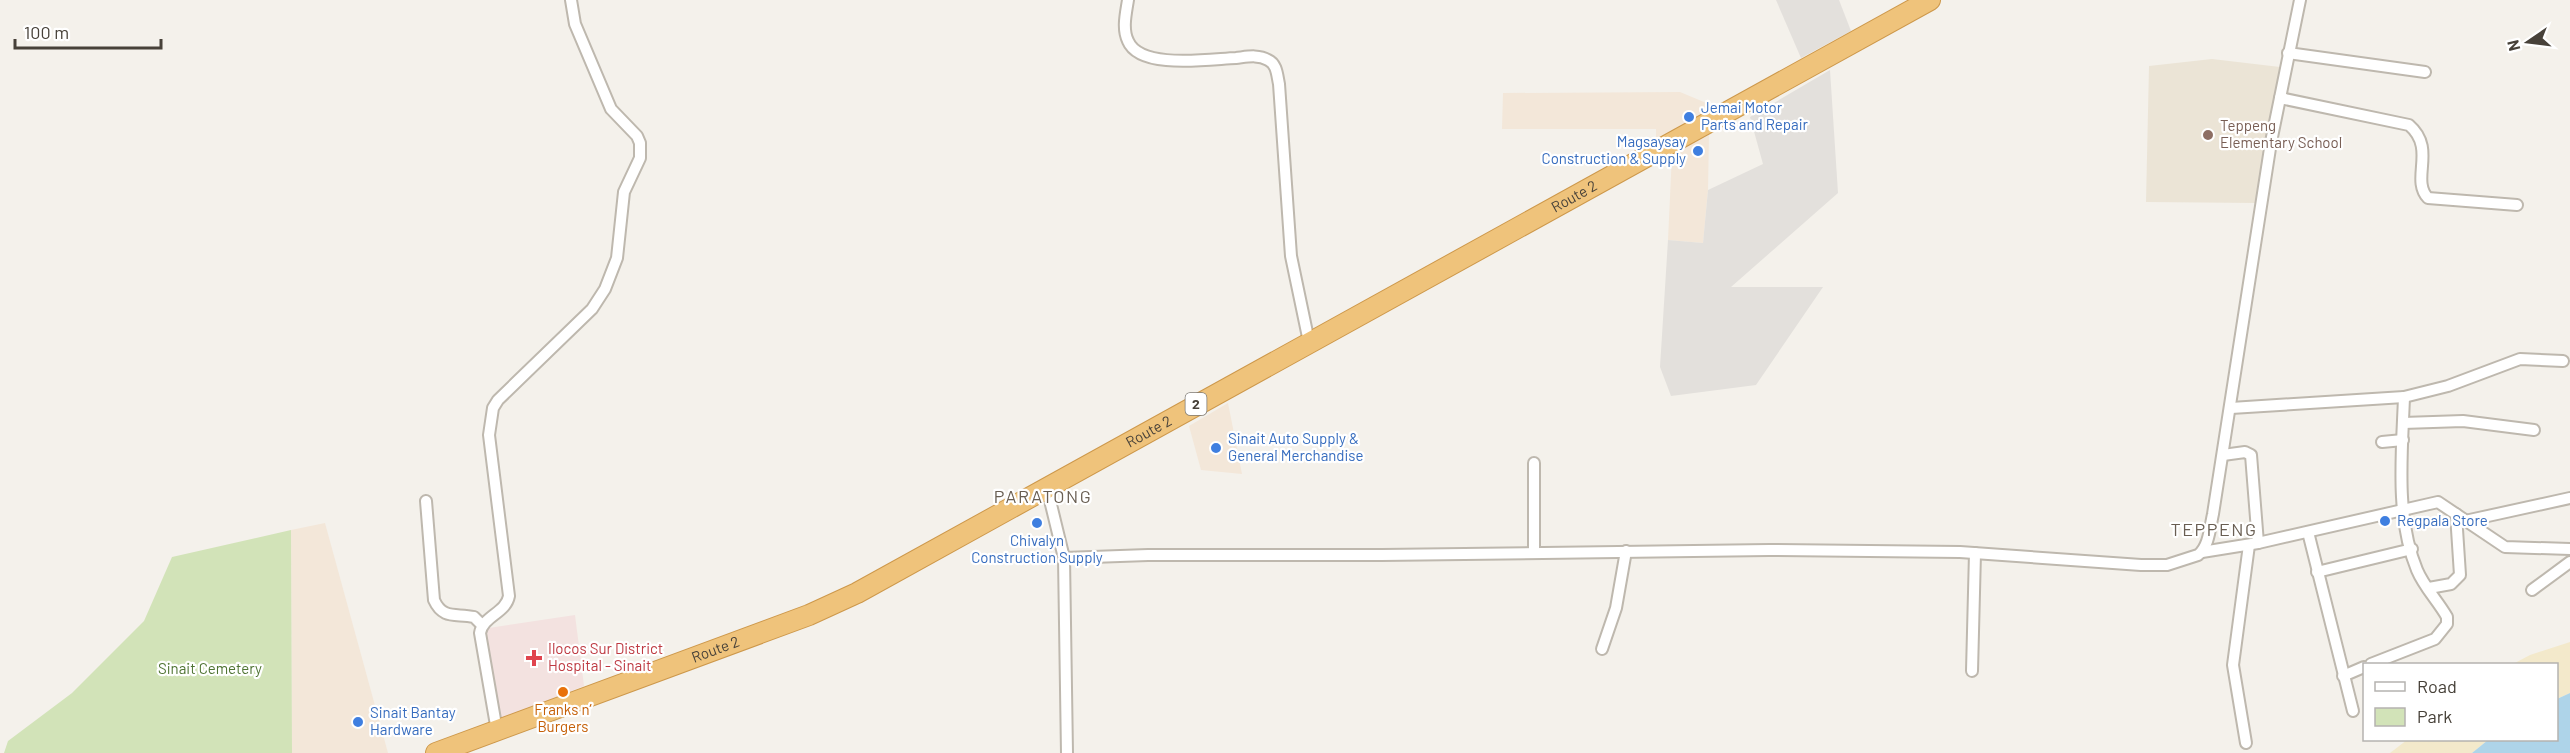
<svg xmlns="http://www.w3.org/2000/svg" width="2570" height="753" font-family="Barlow,sans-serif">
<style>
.commercial{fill:#f3e7d9}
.industrial{fill:#e3e0dc}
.education{fill:#ebe4d6}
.medical{fill:#f3e2e0}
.green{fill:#d2e3b8}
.sand{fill:#f3e9cb}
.water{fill:#aed4e9}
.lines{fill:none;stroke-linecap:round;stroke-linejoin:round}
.street-casing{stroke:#beb8ae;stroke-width:14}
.highway-casing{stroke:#cd984b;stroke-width:22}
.street{stroke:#fff;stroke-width:10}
.highway{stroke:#efc37b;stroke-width:20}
.shop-dot{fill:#3f7fe0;stroke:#fff;stroke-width:2}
.education-dot{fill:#8d6e63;stroke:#fff;stroke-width:2}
.health-dot{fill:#e0444e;stroke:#fff;stroke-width:2}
.food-dot{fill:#e8710a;stroke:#fff;stroke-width:2}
.labels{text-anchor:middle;stroke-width:4.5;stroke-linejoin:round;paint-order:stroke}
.shield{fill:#fff;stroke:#7e7a74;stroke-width:1.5}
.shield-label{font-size:14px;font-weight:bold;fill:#474139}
.shop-label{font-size:15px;fill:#366cbe;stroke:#fff;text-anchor:start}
.education-label{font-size:15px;fill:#785e54;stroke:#fff;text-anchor:start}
.street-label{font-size:15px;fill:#474139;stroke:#fff}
.health-label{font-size:15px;fill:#be3a42;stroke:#fff;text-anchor:start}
.park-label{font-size:15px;fill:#4e7332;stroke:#fff}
.food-label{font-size:15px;fill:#c56008;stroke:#fff}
.quarter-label{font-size:18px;letter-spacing:1.5px;fill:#695e52;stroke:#fff}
</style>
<rect width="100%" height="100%" fill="#f4f1eb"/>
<g class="commercial">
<path d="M 1680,92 L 1716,107 L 1656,141 L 1656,129 L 1502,129 L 1503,93 Z"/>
<path d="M 1709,135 L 1708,190 L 1703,243 L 1668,240 L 1672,154 Z"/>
<path d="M 1228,403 L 1242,474 L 1201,470 L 1189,426 Z"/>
<path d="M 325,523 L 388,753 L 292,753 L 291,530 Z"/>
</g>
<g class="industrial">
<path d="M 1776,0 L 1839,0 L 1851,31 L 1801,58 Z"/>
<path d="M 1830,70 L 1838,193 L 1731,287 L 1823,287 L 1756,385 L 1671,396 L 1660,367 L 1668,240 L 1703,243 L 1708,190 L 1763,164 L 1750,117 Z"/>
</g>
<path class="education" d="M 2212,59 L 2280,67 L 2256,203 L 2146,202 L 2149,66 Z"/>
<path class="medical" d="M 575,615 L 584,686 L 497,721 L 482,629 Z"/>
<path class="green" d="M 291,530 L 292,753 L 4,753 L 8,741 L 72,693 L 144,621 L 172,557 Z"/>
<g class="sand">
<path d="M 2570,642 L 2570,693 L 2557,699 L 2556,664 L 2513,664 L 2530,655 Z"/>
<path d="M 2407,740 L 2488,740 L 2472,753 L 2390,753 Z"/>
</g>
<path class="water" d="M 2570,693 L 2570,753 L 2472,753 L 2488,740 L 2556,740 L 2557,699 Z"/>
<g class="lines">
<defs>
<g id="street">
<path d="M 1128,0 C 1126,13 1122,29 1128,41 C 1140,70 1210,59 1236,58 C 1246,57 1258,54 1268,60 C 1277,64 1277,75 1279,84 L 1291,256 L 1309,342"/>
<path d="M 2288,53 L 2425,72"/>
<path d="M 2280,98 L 2409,125 C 2437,149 2410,179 2428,198 L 2517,205"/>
<path d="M 2231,408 L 2404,397 L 2448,386 L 2520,359 L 2563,361"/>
<path d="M 2403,423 L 2463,421 L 2534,430"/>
<path d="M 2382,442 L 2403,440"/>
<path d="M 2223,455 L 2245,452 L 2251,455 L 2258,543"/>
<path d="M 1047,488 L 1064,558 L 1067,753"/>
<path d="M 426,501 L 434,600 C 443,620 456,613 474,617 L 482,625"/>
<path d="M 2465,521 L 2570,498"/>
<path d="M 2308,532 L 2353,711"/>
<path d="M 2202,552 L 2258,543 L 2438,502 L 2505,547 L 2570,549"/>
<path d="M 1534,553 L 1534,463"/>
<path d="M 1064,558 L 1148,555 L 1382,555 L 1769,550 L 1960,552 L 2141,565 L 2167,565 L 2198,555 C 2209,547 2210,527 2213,514 L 2271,142 L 2300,0"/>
<path d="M 2317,572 L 2412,549"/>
<path d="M 2429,588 L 2451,584 L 2460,575 L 2456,514"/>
<path d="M 2532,590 L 2570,562"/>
<path d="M 1602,649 L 1616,608 L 1626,551"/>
<path d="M 2371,664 L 2435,639 L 2447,624 L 2447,617 C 2438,601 2424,587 2417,570 C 2395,517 2402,453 2404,397"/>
<path d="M 1972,671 L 1975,553"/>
<path d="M 2343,676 L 2364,667"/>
<path d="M 497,731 L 480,633 C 483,616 506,613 509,596 L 489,435 L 493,408 L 498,400 L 592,309 L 605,289 L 617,258 L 624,192 L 640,158 L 640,143 L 637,136 L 611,109 L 575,24 L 571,0"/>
<path d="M 2246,743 L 2233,665 L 2249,545"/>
</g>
<g id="highway">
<path id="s1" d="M 436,753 L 809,615 L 857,593 L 1930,0"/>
</g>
</defs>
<use href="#street" class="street-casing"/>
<use href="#highway" class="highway-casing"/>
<use href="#street" class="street"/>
<use href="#highway" class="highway"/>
</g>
<g class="shop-dot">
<circle cx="1689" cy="117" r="6"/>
<circle cx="1698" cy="151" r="6"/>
<circle cx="1216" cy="448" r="6"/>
<circle cx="2385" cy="521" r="6"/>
<circle cx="1037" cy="523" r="6"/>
<circle cx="358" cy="722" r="6"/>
</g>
<circle class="education-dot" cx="2208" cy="135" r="6"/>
<path class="health-dot" d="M531 649h6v6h6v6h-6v6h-6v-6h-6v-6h6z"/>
<circle class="food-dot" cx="563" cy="692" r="6"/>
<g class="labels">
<rect class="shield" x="1185.5" y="393" width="21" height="22" rx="4.5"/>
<g class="shield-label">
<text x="1196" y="409">2</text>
</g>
<g class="shop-label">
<text x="1701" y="113">Jemai Motor<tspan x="1701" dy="17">Parts and Repair</tspan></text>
<text x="1686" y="147" text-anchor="end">Magsaysay<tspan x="1686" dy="17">Construction &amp; Supply</tspan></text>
<text x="1228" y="444">Sinait Auto Supply &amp;<tspan x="1228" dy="17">General Merchandise</tspan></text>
<text x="2397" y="526">Regpala Store</text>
<text x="1037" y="546" text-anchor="middle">Chivalyn<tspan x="1037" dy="17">Construction Supply</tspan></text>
<text x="370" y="718">Sinait Bantay<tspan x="370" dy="17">Hardware</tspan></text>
</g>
<g class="education-label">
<text x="2220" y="131">Teppeng<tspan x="2220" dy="17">Elementary School</tspan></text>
</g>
<g class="street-label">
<text dy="5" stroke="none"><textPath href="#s1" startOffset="1270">Route 2</textPath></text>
<text dy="5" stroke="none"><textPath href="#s1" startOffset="784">Route 2</textPath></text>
<text dy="5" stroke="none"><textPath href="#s1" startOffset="298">Route 2</textPath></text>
</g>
<g class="health-label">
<text x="548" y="654">Ilocos Sur District<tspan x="548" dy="17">Hospital - Sinait</tspan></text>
</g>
<g class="park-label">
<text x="210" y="674">Sinait Cemetery</text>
</g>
<g class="food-label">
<text x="563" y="715">Franks n’<tspan x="563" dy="17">Burgers</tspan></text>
</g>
<g class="quarter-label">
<text x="1043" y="503">PARATONG</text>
<text x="2214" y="536">TEPPENG</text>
</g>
</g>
<rect x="2363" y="663" width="195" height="78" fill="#ffffff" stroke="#b5b3b0" stroke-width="1.5"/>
<rect x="2375" y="682" width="30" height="9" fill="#ffffff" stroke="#b5b3b0" stroke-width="1.5"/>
<text x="2417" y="693" font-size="18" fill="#474139">Road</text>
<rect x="2375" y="708" width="30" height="18" fill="#d2e3b8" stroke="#b5b3b0" stroke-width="1.5"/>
<text x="2417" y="723" font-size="18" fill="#474139">Park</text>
<g transform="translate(2528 42) rotate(256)" stroke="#ffffff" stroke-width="4.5" paint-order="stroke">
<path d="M0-4.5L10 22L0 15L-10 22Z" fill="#474139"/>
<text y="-9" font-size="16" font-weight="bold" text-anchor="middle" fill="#474139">N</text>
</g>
<path d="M15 39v9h146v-9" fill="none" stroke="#474139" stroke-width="3"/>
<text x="24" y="39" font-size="18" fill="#474139" stroke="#ffffff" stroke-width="4.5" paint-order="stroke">100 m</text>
</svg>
